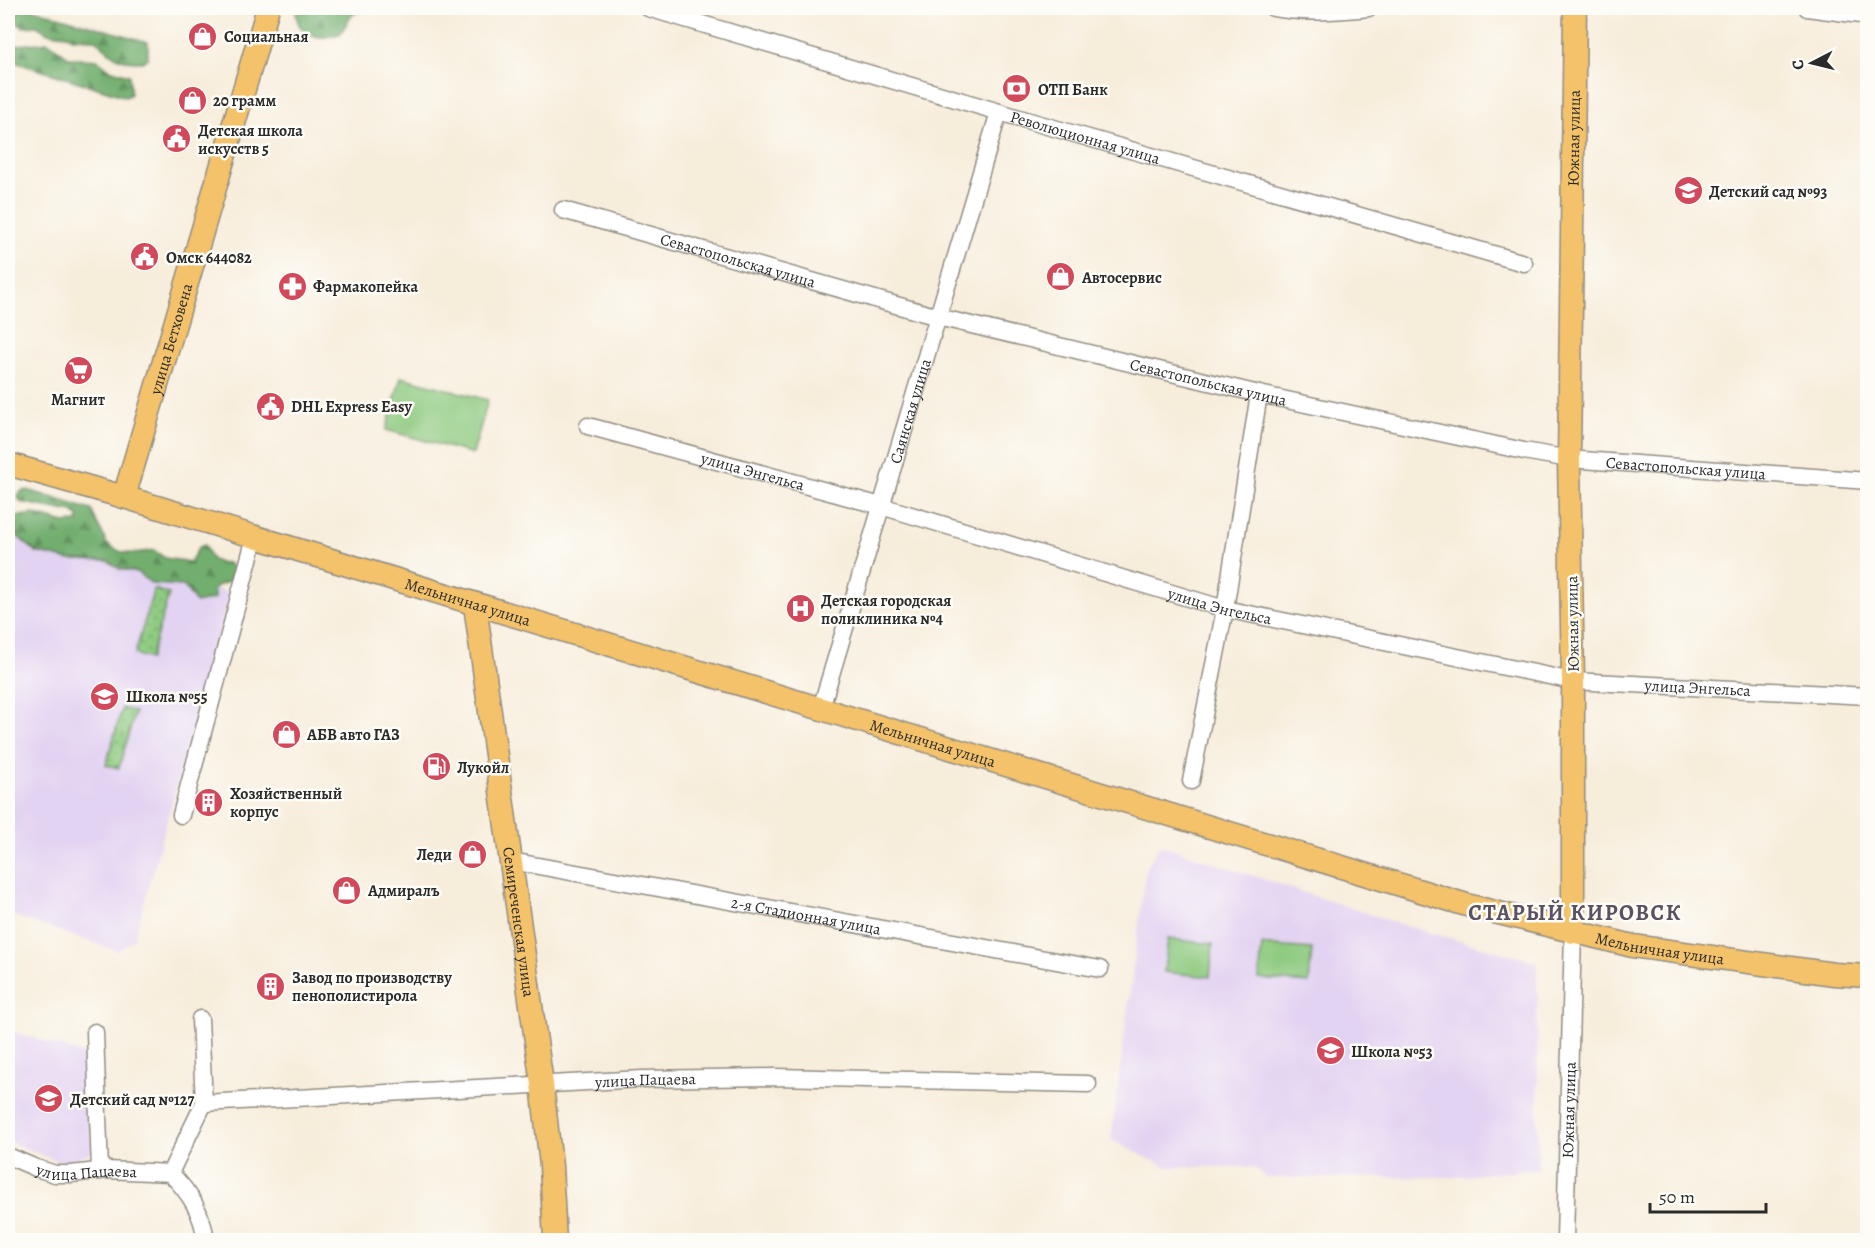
<svg xmlns="http://www.w3.org/2000/svg" width="1875" height="1248" font-family="Alegreya,serif">
<style>
.built{fill:#e3d3f2}
.grass{fill:url(#grass-dots);stroke:#5c7a56;stroke-width:1.5}
.forest{fill:url(#forest-firs);stroke:#4e6c4c;stroke-width:1.5}
.park{fill:#8eca80;stroke:#5c7a56;stroke-width:1.5}
.lines{fill:none;stroke-linecap:round;stroke-linejoin:round}
.minor-casing{stroke:#918c83;stroke-width:19}
.major-casing{stroke:#918c83;stroke-width:25}
.minor{stroke:#fff;stroke-width:16}
.major{stroke:#f3c26a;stroke-width:22}
.labels{text-anchor:middle;stroke-width:5;stroke-linejoin:round;paint-order:stroke}
.poi-label{font-size:16px;font-weight:bold;fill:#2b2b2b;stroke:#fdfcf7;text-anchor:start}
.street-label{font-size:16px;fill:#2b2b2b;stroke:#fdfcf7}
.district-label{font-size:22px;font-weight:bold;letter-spacing:1.5px;fill:#5a5261;stroke:#fdfcf7}
</style>
<defs>
<pattern id="grass-dots" width="8" height="8" patternUnits="userSpaceOnUse" patternTransform="scale(1.5)"><rect width="8" height="8" fill="#8eca80"/><path d="M2 2h.1M6 6h.1" fill="none" stroke="#74a469" stroke-width="1.8" stroke-linecap="round"/></pattern>
<pattern id="forest-firs" width="22" height="20" patternUnits="userSpaceOnUse" patternTransform="scale(1.5)"><rect width="22" height="20" fill="#72ae6e"/><path d="M5 1l3.5 6h-7zM16 11l3.5 6h-7z" fill="#5e8e5b"/></pattern>
</defs>
<rect width="100%" height="100%" fill="#fdfcf7"/>
<filter id="ink" filterUnits="userSpaceOnUse"><feTurbulence type="fractalNoise" baseFrequency=".0167" numOctaves="2"/><feDisplacementMap in="SourceGraphic" scale="12" xChannelSelector="R" yChannelSelector="G"/><feConvolveMatrix kernelMatrix="1 2 1 2 8 2 1 2 1" color-interpolation-filters="sRGB"/></filter>
<filter id="wash" filterUnits="userSpaceOnUse"><feTurbulence type="fractalNoise" baseFrequency=".008" numOctaves="4" result="noise"/><feDisplacementMap in="SourceGraphic" scale="24" xChannelSelector="R" yChannelSelector="G"/><feGaussianBlur stdDeviation="1.35" result="paint"/><feColorMatrix in="noise" values="0 0 0 0 0 0 0 0 0 0 0 0 0 0 0 0 0 1.4 0 .05"/><feComposite in="paint" operator="in"/></filter>
<g filter="url(#wash)">
<rect width="100%" height="100%" fill="#f7eddb"/>
<g class="built">
<path d="M 8,528 L 230,593 L 134,939 L 118,951 L 8,914 Z"/>
<path d="M 1160,845 L 1405,926 L 1537,962 L 1538,1169 L 1452,1177 L 1266,1178 L 1254,1167 L 1166,1167 L 1111,1140 L 1146,868 Z"/>
<path d="M 8,1030 L 89,1056 L 92,1152 L 62,1163 L 8,1141 Z"/>
</g>
<g class="grass">
<path d="M 154,589 L 169,594 L 150,659 L 135,654 Z"/>
<path d="M 122,708 L 135,712 L 119,768 L 106,765 Z"/>
</g>
<g class="forest">
<path d="M 30,8 L 148,42 L 148,58 L 142,62 C 118,62 112,55 95,39 L 73,38 L 67,35 L 48,33 L 37,26 L 23,27 L 18,24 L 16,12 Z"/>
<path d="M 296,8 L 365,8 L 352,15 L 340,34 C 334,35 327,38 321,37 C 303,37 295,23 296,8 Z"/>
<path d="M 48,42 L 70,58 L 98,60 L 109,69 L 129,75 L 131,94 L 126,97 L 8,60 L 8,46 Z"/>
<path d="M 28,490 L 92,510 C 95,523 103,530 106,543 C 124,557 132,554 154,550 L 165,558 L 190,562 L 199,547 L 205,545 C 211,561 211,562 228,563 L 233,568 L 230,581 L 217,586 L 213,591 L 215,599 L 196,603 L 184,586 L 152,584 L 137,572 L 120,569 L 108,561 L 69,560 L 36,552 L 16,535 L 14,517 L 33,514 L 65,523 L 78,522 L 78,516 L 73,512 L 20,502 L 18,496 L 22,491 Z"/>
</g>
<g class="park">
<path d="M 401,377 L 488,400 L 473,454 L 386,430 Z"/>
<path d="M 1168,939 L 1213,944 L 1210,977 L 1164,972 Z"/>
<path d="M 1262,945 L 1312,949 L 1309,983 L 1259,979 Z"/>
</g>
</g>
<g filter="url(#ink)">
<g class="lines">
<defs>
<g id="minor">
<path id="s1" d="M 648,8 L 1033,122 L 1524,263"/>
<path d="M 1273,8 C 1306,14 1336,11 1369,8"/>
<path d="M 1807,8 L 1868,16"/>
<path id="s2" d="M 563,210 L 938,317 L 1259,394 L 1524,451 L 1569,459 L 1868,481"/>
<path id="s3" d="M 588,426 L 881,506 L 1225,609 L 1573,681 L 1868,696"/>
<path id="s4" d="M 821,708 L 999,112"/>
<path d="M 1191,781 L 1225,609 L 1259,394"/>
<path d="M 181,815 L 255,537"/>
<path id="s5" d="M 511,861 L 1100,969"/>
<path d="M 200,1019 L 204,1103 L 170,1173 C 190,1193 202,1212 206,1240"/>
<path d="M 95,1032 L 100,1171"/>
<path id="s6" d="M 204,1103 L 642,1079 L 775,1077 L 1088,1084"/>
<path id="s7" d="M 8,1156 L 36,1168 L 55,1174 L 71,1174 L 107,1170 L 170,1173"/>
<path id="s8" d="M 1565,1240 L 1573,932"/>
</g>
<g id="major">
<path id="s9" d="M 8,464 L 124,497 L 1470,906 L 1633,946 L 1834,974 L 1868,976"/>
<path id="s10" d="M 124,497 L 268,8"/>
<path id="s11" d="M 475,605 L 542,1084 L 551,1166 L 555,1240"/>
<path id="s12" d="M 1573,932 L 1573,681 L 1569,459 L 1575,8"/>
</g>
</defs>
<use href="#minor" class="minor-casing"/>
<use href="#major" class="major-casing"/>
<use href="#minor" class="minor"/>
<use href="#major" class="major"/>
</g>
</g>
<defs>
<symbol id="shop-disc" viewBox="-11 -11 22 22"><circle r="9.5" fill="#d1495b" stroke="#fdfcf7"/><path d="M-5-2.5h2.3a2.7 3.5 0 0 1 5.4 0H5L5.5 6h-11ZM-1.5-2.5h3a1.5 2.3 0 0 0-3 0Z" fill="#fff"/></symbol>
<symbol id="bank-disc" viewBox="-11 -11 22 22"><circle r="9.5" fill="#d1495b" stroke="#fdfcf7"/><path d="M-6-4H6V4H-6ZM0-2.3a2.3 2.3 0 1 0 0 4.6a2.3 2.3 0 1 0 0-4.6Z" fill="#fff"/></symbol>
<symbol id="civic-disc" viewBox="-11 -11 22 22"><circle r="9.5" fill="#d1495b" stroke="#fdfcf7"/><path d="M-.6-6.5H3V-4.5H.6V-3L4-1V1h2V6H-6V1h2V-1L-.6-3ZM-1.2 2.5V6h2.4V2.5Z" fill="#fff"/></symbol>
<symbol id="school-disc" viewBox="-11 -11 22 22"><circle r="9.5" fill="#d1495b" stroke="#fdfcf7"/><path d="M0-5L7-2L0 1L-7-2ZM-4 1L0 2.5L4 1V4Q0 6-4 4Z" fill="#fff"/></symbol>
<symbol id="pharmacy-disc" viewBox="-11 -11 22 22"><circle r="9.5" fill="#d1495b" stroke="#fdfcf7"/><path d="M-2-6h4v4h4v4h-4v4h-4v-4h-4v-4h4Z" fill="#fff"/></symbol>
<symbol id="supermarket-disc" viewBox="-11 -11 22 22"><circle r="9.5" fill="#d1495b" stroke="#fdfcf7"/><path d="M-6-5.5h2.5l.6 2H6L4.5 2H-2.5L-4.4-4H-6ZM-1.5 3.2a1.3 1.3 0 1 0 .1 0ZM3 3.2a1.3 1.3 0 1 0 .1 0Z" fill="#fff"/></symbol>
<symbol id="hospital-disc" viewBox="-11 -11 22 22"><circle r="9.5" fill="#d1495b" stroke="#fdfcf7"/><path d="M-5-5h3v3.5h4V-5h3V5h-3V1.5h-4V5h-3Z" fill="#fff"/></symbol>
<symbol id="fuel-disc" viewBox="-11 -11 22 22"><circle r="9.5" fill="#d1495b" stroke="#fdfcf7"/><path d="M-5.5-6h7V0h2V4h1.3V-2.5L3-4.5l.8-.8L6-3V5H2.5V1h-1V6h-7ZM-4.2-4.7v3.2H.2V-4.7Z" fill="#fff"/></symbol>
<symbol id="building-disc" viewBox="-11 -11 22 22"><circle r="9.5" fill="#d1495b" stroke="#fdfcf7"/><path d="M-4-6H4V6H1V3H-1V6H-4ZM-2.5-4.3h1.7v1.8h-1.7ZM.8-4.3h1.7v1.8H.8ZM-2.5-1h1.7V.8h-1.7ZM.8-1h1.7V.8H.8Z" fill="#fff"/></symbol>
</defs>
<g fill-rule="evenodd">
<use href="#shop-disc" x="186" y="20" width="33" height="33"/>
<use href="#bank-disc" x="1000" y="72" width="33" height="33"/>
<use href="#shop-disc" x="176" y="84" width="33" height="33"/>
<use href="#civic-disc" x="160" y="122" width="33" height="33"/>
<use href="#school-disc" x="1672" y="174" width="33" height="33"/>
<use href="#civic-disc" x="128" y="240" width="33" height="33"/>
<use href="#shop-disc" x="1044" y="260" width="33" height="33"/>
<use href="#pharmacy-disc" x="276" y="270" width="33" height="33"/>
<use href="#supermarket-disc" x="62" y="354" width="33" height="33"/>
<use href="#civic-disc" x="254" y="390" width="33" height="33"/>
<use href="#hospital-disc" x="784" y="592" width="33" height="33"/>
<use href="#school-disc" x="88" y="680" width="33" height="33"/>
<use href="#shop-disc" x="270" y="718" width="33" height="33"/>
<use href="#fuel-disc" x="420" y="750" width="33" height="33"/>
<use href="#building-disc" x="192" y="786" width="33" height="33"/>
<use href="#shop-disc" x="456" y="838" width="33" height="33"/>
<use href="#shop-disc" x="330" y="874" width="33" height="33"/>
<use href="#building-disc" x="254" y="970" width="33" height="33"/>
<use href="#school-disc" x="1314" y="1034" width="33" height="33"/>
<use href="#school-disc" x="32" y="1082" width="33" height="33"/>
</g>
<g class="labels">
<g class="poi-label">
<text x="224" y="42">Социальная</text>
<text x="1038" y="95">ОТП Банк</text>
<text x="213" y="106">20 грамм</text>
<text x="198" y="136">Детская школа<tspan x="198" dy="18">искусств 5</tspan></text>
<text x="1709" y="197">Детский сад №93</text>
<text x="166" y="263">Омск 644082</text>
<text x="1082" y="283">Автосервис</text>
<text x="313" y="292">Фармакопейка</text>
<text x="78" y="405" text-anchor="middle">Магнит</text>
<text x="291" y="412">DHL Express Easy</text>
<text x="821" y="606">Детская городская<tspan x="821" dy="18">поликлиника №4</tspan></text>
<text x="126" y="702">Школа №55</text>
<text x="307" y="740">АБВ авто ГАЗ</text>
<text x="457" y="773">Лукойл</text>
<text x="230" y="799">Хозяйственный<tspan x="230" dy="18">корпус</tspan></text>
<text x="452" y="860" text-anchor="end">Леди</text>
<text x="368" y="896">Адмиралъ</text>
<text x="292" y="983">Завод по производству<tspan x="292" dy="18">пенополистирола</tspan></text>
<text x="1351" y="1057">Школа №53</text>
<text x="70" y="1105">Детский сад №127</text>
</g>
<g class="street-label">
<text dy="6" stroke="none"><textPath href="#s1" startOffset="456">Революционная улица</textPath></text>
<text dy="6" stroke="none"><textPath href="#s12" startOffset="794">Южная улица</textPath></text>
<text dy="6" stroke="none"><textPath href="#s2" startOffset="182">Севастопольская улица</textPath></text>
<text dy="6" stroke="none"><textPath href="#s10" startOffset="165">улица Бетховена</textPath></text>
<text dy="6" stroke="none"><textPath href="#s2" startOffset="668">Севастопольская улица</textPath></text>
<text dy="6" stroke="none"><textPath href="#s4" startOffset="310">Саянская улица</textPath></text>
<text dy="6" stroke="none"><textPath href="#s2" startOffset="1154">Севастопольская улица</textPath></text>
<text dy="6" stroke="none"><textPath href="#s3" startOffset="171">улица Энгельса</textPath></text>
<text dy="6" stroke="none"><textPath href="#s9" startOffset="480">Мельничная улица</textPath></text>
<text dy="6" stroke="none"><textPath href="#s3" startOffset="657">улица Энгельса</textPath></text>
<text transform="translate(1572 624) rotate(-91)" y="6">Южная улица</text>
<text dy="6" stroke="none"><textPath href="#s3" startOffset="1143">улица Энгельса</textPath></text>
<text dy="6" stroke="none"><textPath href="#s9" startOffset="966">Мельничная улица</textPath></text>
<text dy="6" stroke="none"><textPath href="#s5" startOffset="300">2-я Стадионная улица</textPath></text>
<text dy="6" stroke="none"><textPath href="#s11" startOffset="320">Семиреченская улица</textPath></text>
<text dy="6" stroke="none"><textPath href="#s9" startOffset="1722">Мельничная улица</textPath></text>
<text dy="6" stroke="none"><textPath href="#s6" startOffset="442">улица Пацаева</textPath></text>
<text dy="6" stroke="none"><textPath href="#s8" startOffset="130">Южная улица</textPath></text>
<text dy="6" stroke="none"><textPath href="#s7" startOffset="82">улица Пацаева</textPath></text>
</g>
<g class="district-label">
<text x="1575" y="920">СТАРЫЙ КИРОВСК</text>
</g>
</g>
<rect width="1875" height="1248" fill="none" stroke="#fdfcf7" stroke-width="30"/>
<g transform="translate(1812 63) rotate(263)" stroke="#fdfcf7" stroke-width="4.5" paint-order="stroke">
<path d="M0-4.5L10 22L0 15L-10 22Z" fill="#2b2b2b"/>
<text y="-9" font-size="16" font-weight="bold" text-anchor="middle" fill="#2b2b2b">С</text>
</g>
<path d="M1650 1203v9h116v-9" fill="none" stroke="#2b2b2b" stroke-width="3"/>
<text x="1659" y="1203" font-size="18" fill="#2b2b2b" stroke="#fdfcf7" stroke-width="4.5" paint-order="stroke">50 m</text>
</svg>
